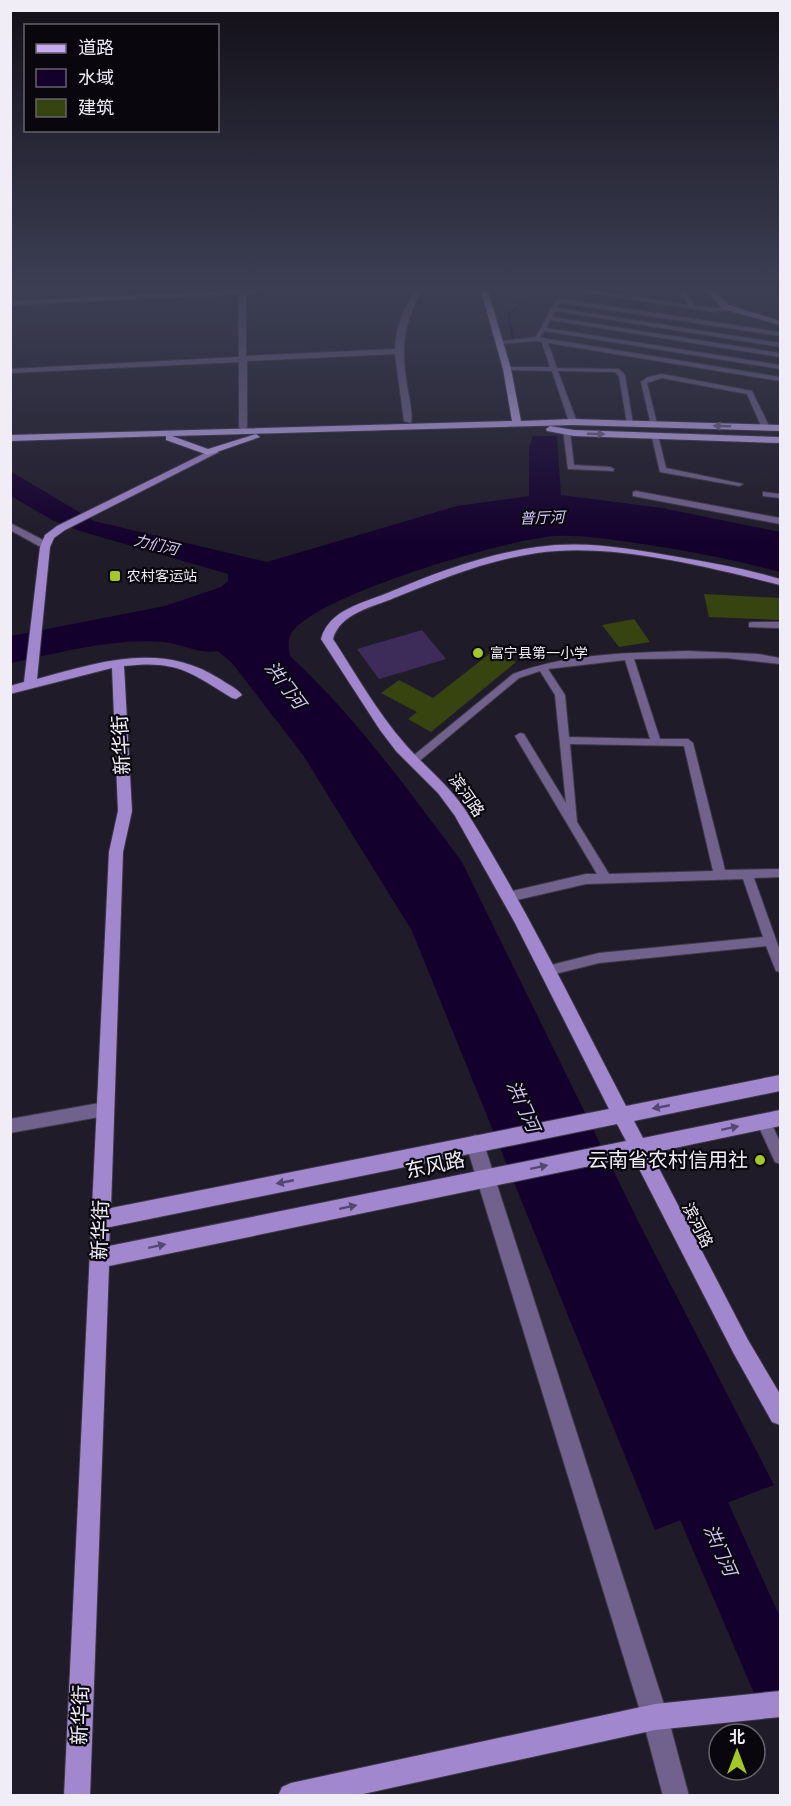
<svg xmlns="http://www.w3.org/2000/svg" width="791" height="1806" font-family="'Alegreya Sans','Noto Sans SC',sans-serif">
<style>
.green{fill:#3d2c59}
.water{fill:#14002d}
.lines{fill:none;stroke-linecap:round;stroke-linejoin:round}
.stream{stroke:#14002d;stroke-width:3}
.river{fill:#14002d;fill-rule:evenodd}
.building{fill:#384410}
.lane-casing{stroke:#3d3846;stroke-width:2}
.street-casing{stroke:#3d3846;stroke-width:2}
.secondary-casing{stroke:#3d3846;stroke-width:2}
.primary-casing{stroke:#3d3846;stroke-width:2}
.lane{fill:#71618d;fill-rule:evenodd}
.street{fill:#71618d;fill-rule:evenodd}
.secondary{fill:#a188ce;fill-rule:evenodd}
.primary{fill:#c3aaf3;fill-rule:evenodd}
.oneway{fill:#6f618c}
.oneway2{fill:#55486e}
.poi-dot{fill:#a5c822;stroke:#09070d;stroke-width:2}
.labels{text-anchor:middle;stroke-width:4.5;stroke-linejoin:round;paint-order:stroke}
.far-poi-label{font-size:14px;fill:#f0edf7;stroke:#09070d;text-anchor:start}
.far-water-label{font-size:15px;font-style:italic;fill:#d5c4f8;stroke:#09070d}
.street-label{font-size:16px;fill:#f0edf7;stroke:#09070d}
.water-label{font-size:18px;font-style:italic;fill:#d5c4f8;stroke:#09070d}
.near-street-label{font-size:20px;fill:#f0edf7;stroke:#09070d}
.near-poi-label{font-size:20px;fill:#f0edf7;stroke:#09070d;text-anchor:end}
</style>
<rect width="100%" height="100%" fill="#201b29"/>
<path class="green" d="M 422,630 L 446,659 L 379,679 L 357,649 Z"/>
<path class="water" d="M 533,436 L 557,436 L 561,495 L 662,508 L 780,532 L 780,572 C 731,559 680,549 629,542 C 605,539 580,535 556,536 C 510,538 312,596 291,634 C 287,642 289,648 290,656 C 355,716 409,791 462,862 L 641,1227 L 774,1485 L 655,1530 L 412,931 L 303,755 L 232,663 L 218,651 C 201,655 181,643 163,642 C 112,638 60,653 11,663 L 11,636 L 165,606 L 221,587 L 228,581 L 228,574 L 80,531 L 52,520 L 11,496 L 10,471 L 94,521 L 267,562 L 457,506 L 529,496 L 529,447 Z"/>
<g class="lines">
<path class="stream" d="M 513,337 L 508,315 L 534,291"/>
<path class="river" d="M 685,1441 L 704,1449 L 780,1617 L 780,1714 L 759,1705 L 658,1468 L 666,1449 Z"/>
</g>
<g class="building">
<path d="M 704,594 L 780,598 L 780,620 L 709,617 Z"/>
<path d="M 634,619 L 650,642 L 619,647 L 602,625 Z"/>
<path d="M 493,651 L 516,662 L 431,732 L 408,719 L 417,712 L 381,693 L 399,680 L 433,698 Z"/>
</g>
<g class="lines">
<defs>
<g id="lane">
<path d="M 579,291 L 592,291 L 689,305 L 679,291 L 685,291 L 695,306 L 733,309 L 713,312 Z"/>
<path d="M 563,299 L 780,332 L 780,336 L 563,303 L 560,303 L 557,308 L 780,343 L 780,347 L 556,311 L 552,317 L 780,353 L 780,357 L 550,320 L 546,328 L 780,365 L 780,369 L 544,331 L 538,340 L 534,340 L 556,301 Z"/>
<path d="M 544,338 L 547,340 L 557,368 L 619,369 L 625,375 L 633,424 L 627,423 L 619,376 L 615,372 L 558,371 L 577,422 L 573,424 L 569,422 L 552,371 L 505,370 L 505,368 L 507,367 L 550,367 L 541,340 Z"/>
<path d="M 662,374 L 752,391 L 770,428 L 766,430 L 762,428 L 747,394 L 662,378 L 647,383 L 657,424 L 651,425 L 641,382 L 648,377 Z"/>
<path d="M 563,430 L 570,432 L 574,465 L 610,467 L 614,469 L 613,471 L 568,469 Z"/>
<path d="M 651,433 L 658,435 L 666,468 L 743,484 L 739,486 L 660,472 Z"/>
<path d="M 763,492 L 780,494 L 780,498 L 763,496 Z"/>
<path d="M 752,622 L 780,622 L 780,628 L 749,627 L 749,623 Z"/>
<path d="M 688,651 L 758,654 L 780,658 L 780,664 L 726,658 L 634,659 L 660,739 L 688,739 L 693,743 L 725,870 L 780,869 L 780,877 L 754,878 L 780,951 L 780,972 L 776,971 L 766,946 L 599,963 L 547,976 L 543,975 L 541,971 L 543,967 L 599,953 L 763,937 L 743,879 L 586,884 L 508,902 L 504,900 L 502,897 L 504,894 L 508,892 L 586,874 L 597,874 L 515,736 L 520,733 L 524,734 L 566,803 L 555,695 L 540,671 L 519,678 L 417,763 L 413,764 L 408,760 L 513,674 C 568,653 629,653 688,651 ZM 625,660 L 650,739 L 569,737 L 565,695 L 548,669 ZM 570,744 L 684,746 L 713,871 L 609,874 L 577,822 Z"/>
<path d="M 105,1102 L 110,1104 L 112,1109 L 110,1114 L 105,1116 L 10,1133 L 10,1119 Z"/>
<path d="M 763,1114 L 768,1116 L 780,1142 L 780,1164 L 775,1162 L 756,1121 L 758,1116 Z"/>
</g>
<g id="street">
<path d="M 223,291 L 267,291 L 246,294 L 246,356 L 395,349 C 396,327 403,309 415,291 L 421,291 C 403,325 401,347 407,386 C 409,397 413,412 411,423 L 404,421 L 395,354 L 247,361 L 247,427 L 243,430 L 239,427 L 239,362 L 10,373 L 10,369 L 239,357 L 238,294 L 10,305 L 10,301 Z"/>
<path d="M 536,337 L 780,377 L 780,381 L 536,341 L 499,344 L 495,342 Z"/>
<path d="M 636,491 L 780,518 L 780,524 L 633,496 L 633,492 Z"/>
<path d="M 10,523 L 47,542 L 48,544 L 39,546 L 10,530 Z"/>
<path d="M 475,1135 L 481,1138 L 484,1144 L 668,1717 L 689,1796 L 663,1796 L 642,1717 L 466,1144 L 469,1138 Z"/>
</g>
<g id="secondary">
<path d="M 706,291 L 714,291 L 729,305 L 780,321 L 780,325 L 723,309 Z"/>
<path d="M 211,450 L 219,452 L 65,530 L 54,538 L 50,547 L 37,679 C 99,662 161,641 220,679 C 227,684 237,688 242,695 L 236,699 L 232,698 C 189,671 176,660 124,666 L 132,811 L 123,852 L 111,1208 L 609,1109 L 515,923 L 455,816 L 438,793 L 396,751 L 380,730 L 321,639 C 329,609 364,603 390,592 C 437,572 486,554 537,547 C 586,540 631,549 678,557 C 712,563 747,569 780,579 L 780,585 C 708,567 611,542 537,553 C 488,560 441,579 394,598 C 373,607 340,613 333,639 C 356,674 377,712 405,744 C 425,767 449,785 466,811 C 525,905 574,1007 626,1106 L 780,1075 L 780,1091 L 634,1121 L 643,1138 L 780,1110 L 780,1126 L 651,1153 L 748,1340 L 780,1394 L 780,1425 L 772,1422 L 734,1354 L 633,1157 L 109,1266 L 90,1796 L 64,1796 L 109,852 L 118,811 L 112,668 L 10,694 L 10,686 L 24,682 L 40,547 L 45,535 L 57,526 ZM 617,1124 L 626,1141 L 109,1246 L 110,1227 Z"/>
<path d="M 780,1691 L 780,1717 L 655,1730 L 354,1796 L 278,1796 L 282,1787 L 291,1783 L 655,1704 Z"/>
</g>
<g id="primary">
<path d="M 481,291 L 488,291 L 511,369 L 521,421 L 573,419 L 780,425 L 780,431 L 573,425 L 172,436 L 208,449 L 256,434 L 260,437 L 208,455 L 166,440 L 166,436 L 10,441 L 10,435 L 512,421 L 503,369 Z"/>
<path d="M 550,426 L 574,430 L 780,437 L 780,443 L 574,436 L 547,431 L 546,429 Z"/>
</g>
</defs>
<use href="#lane" class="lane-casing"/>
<use href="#street" class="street-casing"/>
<use href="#secondary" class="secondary-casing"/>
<use href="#primary" class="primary-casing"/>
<use href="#lane" class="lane"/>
<use href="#street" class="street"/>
<use href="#secondary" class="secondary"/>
<use href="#primary" class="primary"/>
</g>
<defs><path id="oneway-solid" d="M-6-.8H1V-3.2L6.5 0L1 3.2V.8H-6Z" transform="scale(1.5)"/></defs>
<g class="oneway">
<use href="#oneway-solid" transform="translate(722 426) rotate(-178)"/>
<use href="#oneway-solid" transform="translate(596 434) rotate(2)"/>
</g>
<g class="oneway2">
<use href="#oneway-solid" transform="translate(661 1107) rotate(169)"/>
<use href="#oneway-solid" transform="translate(730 1128) rotate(-12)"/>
<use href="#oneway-solid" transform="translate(539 1167) rotate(-12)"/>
<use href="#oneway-solid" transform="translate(285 1182) rotate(169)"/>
<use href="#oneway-solid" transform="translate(348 1207) rotate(-12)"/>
<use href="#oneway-solid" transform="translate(157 1246) rotate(-12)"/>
</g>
<linearGradient id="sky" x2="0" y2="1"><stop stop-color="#120f17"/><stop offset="0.53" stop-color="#3c3f54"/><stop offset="1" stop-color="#3c3f54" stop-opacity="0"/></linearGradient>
<rect width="791" height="544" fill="url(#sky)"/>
<g class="poi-dot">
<rect x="109" y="570" width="12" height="12" rx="3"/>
<circle cx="478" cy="653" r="6"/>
<circle cx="760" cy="1160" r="6"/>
</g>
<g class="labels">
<g class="far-poi-label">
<text x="127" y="581">农村客运站</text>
<text x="490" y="658">富宁县第一小学</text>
</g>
<g class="far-water-label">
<text transform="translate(542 518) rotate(-2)" y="5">普厅河</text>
<text transform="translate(156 545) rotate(13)" y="5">力们河</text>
</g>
<g class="street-label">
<text transform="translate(467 795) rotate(55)" y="6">滨河路</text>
<text transform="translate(698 1225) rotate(63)" y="6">滨河路</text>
</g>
<g class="water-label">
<text transform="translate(285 685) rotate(53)" y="6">洪门河</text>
<text transform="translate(523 1106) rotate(66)" y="6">洪门河</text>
<text transform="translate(720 1550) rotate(66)" y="6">洪门河</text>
</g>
<g class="near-street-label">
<text transform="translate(121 745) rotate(-93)" y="7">新华街</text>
<text transform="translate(435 1165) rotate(-12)" y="7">东风路</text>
<text transform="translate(100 1230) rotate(-88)" y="7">新华街</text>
<text transform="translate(80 1715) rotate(-88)" y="7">新华街</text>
</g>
<g class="near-poi-label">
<text x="748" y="1167">云南省农村信用社</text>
</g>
</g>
<rect width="791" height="1806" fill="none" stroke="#f0edf7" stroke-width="24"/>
<rect x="24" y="24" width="195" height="108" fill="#09070d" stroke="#65636b" stroke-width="1.5"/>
<rect x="36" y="44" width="30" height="9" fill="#c3aaf3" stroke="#65636b" stroke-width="1.5"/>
<text x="78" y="54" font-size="18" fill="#f0edf7">道路</text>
<rect x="36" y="69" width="30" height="18" fill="#14002d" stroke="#65636b" stroke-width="1.5"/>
<text x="78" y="84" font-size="18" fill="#f0edf7">水域</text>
<rect x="36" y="99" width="30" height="18" fill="#384410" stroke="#65636b" stroke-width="1.5"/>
<text x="78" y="114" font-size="18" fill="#f0edf7">建筑</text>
<g transform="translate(737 1752)"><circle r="28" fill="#09070d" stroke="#65636b" stroke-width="1.5"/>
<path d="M0-4.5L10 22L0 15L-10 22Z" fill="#a5c822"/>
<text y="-9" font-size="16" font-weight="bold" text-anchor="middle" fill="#f0edf7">北</text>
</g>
</svg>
